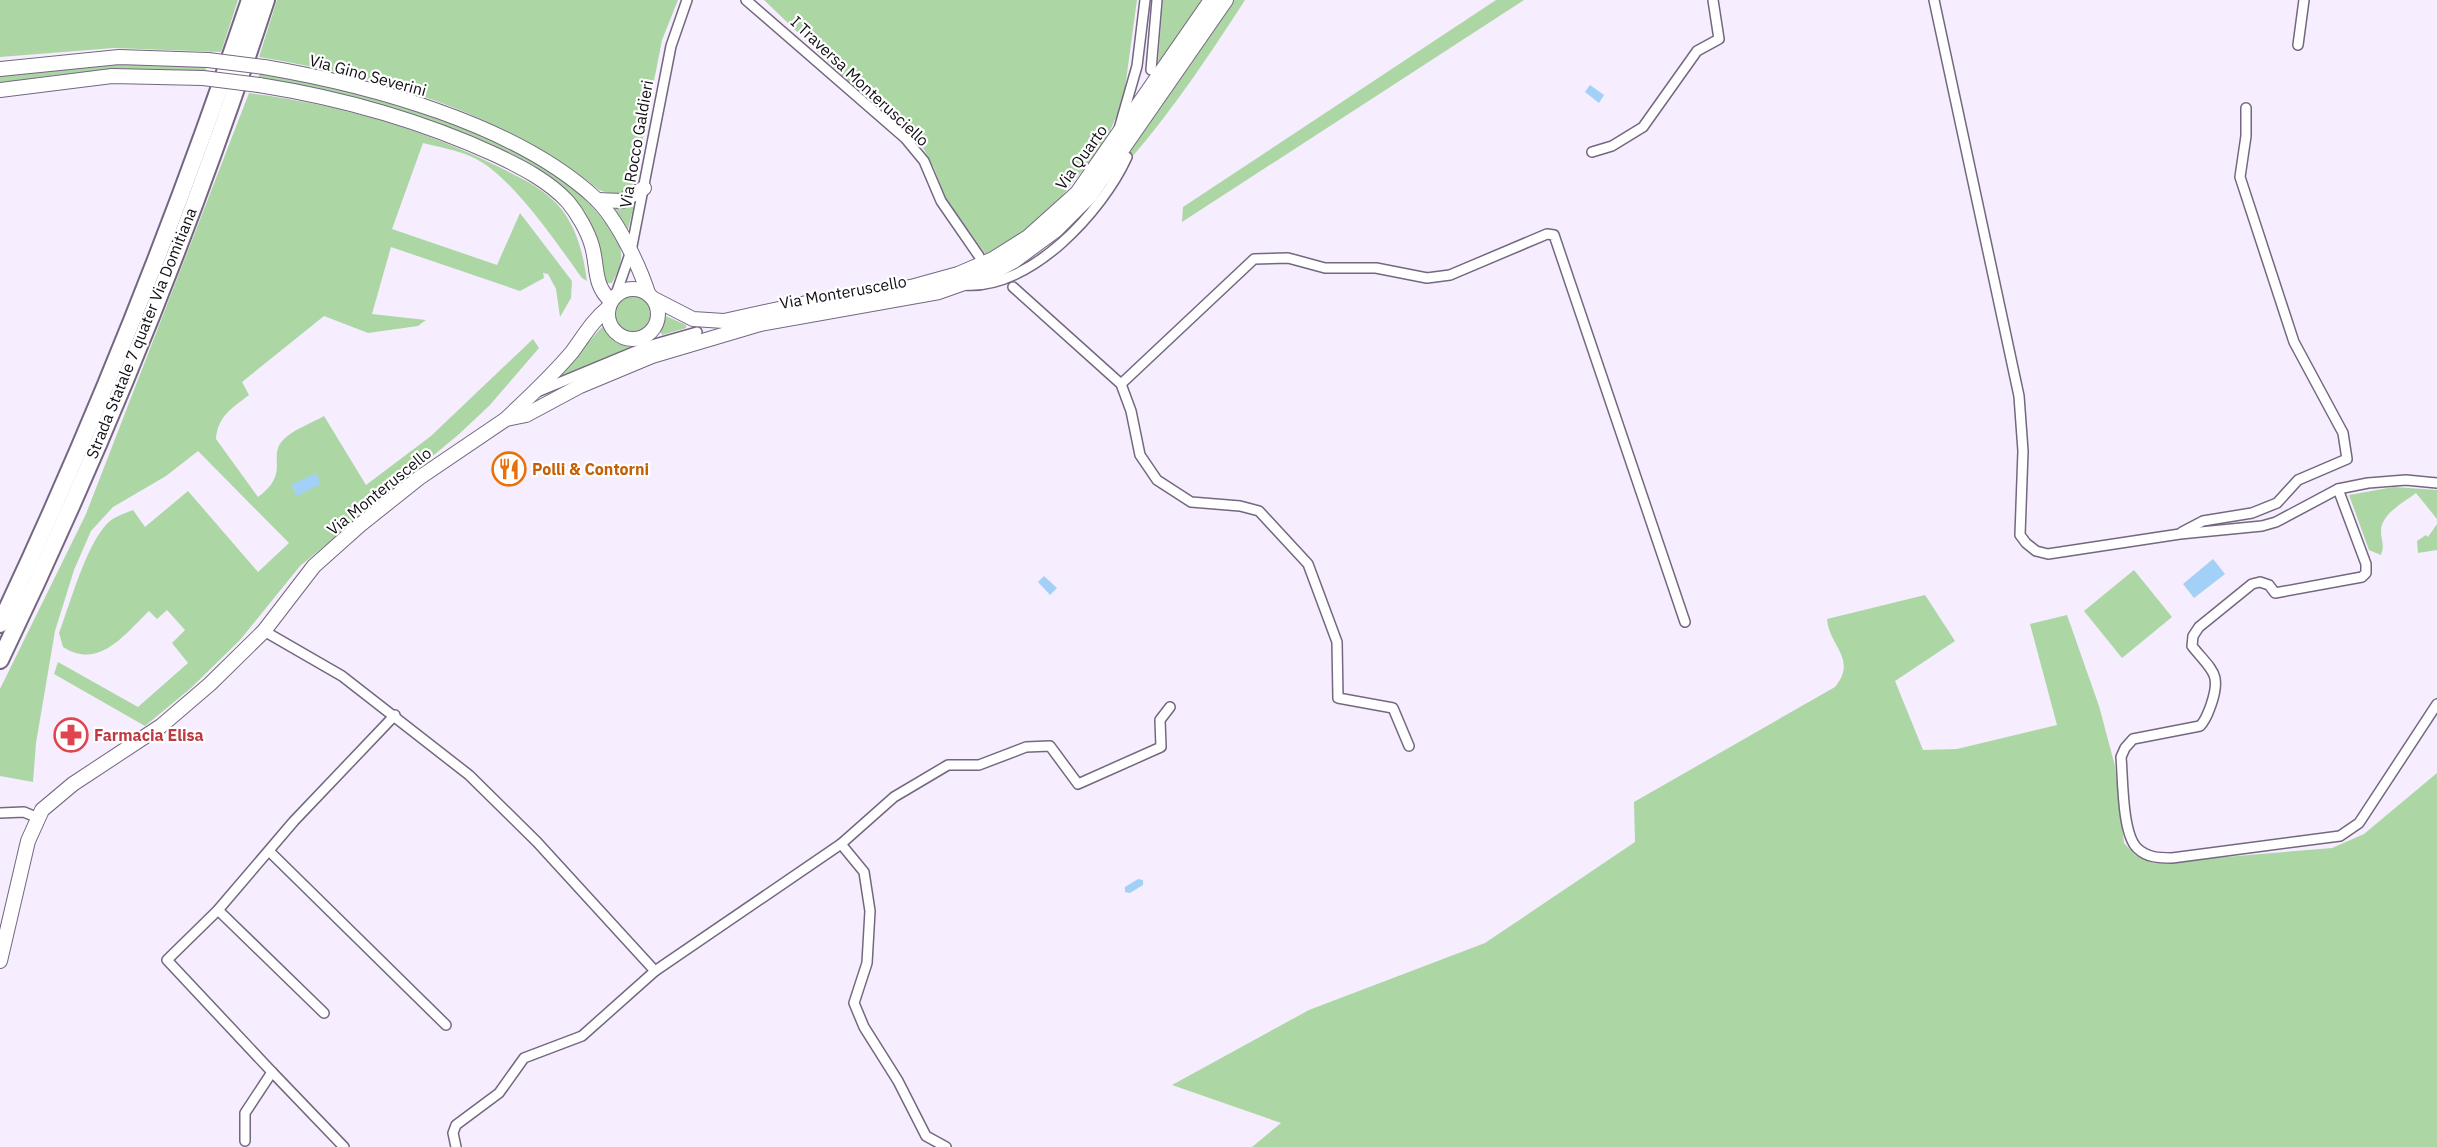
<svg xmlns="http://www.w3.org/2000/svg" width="2437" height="1147" font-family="'IBM Plex Sans',sans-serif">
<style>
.green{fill:#acd7a4}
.water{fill:#a3d0f6}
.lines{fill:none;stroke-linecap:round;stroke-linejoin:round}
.street-casing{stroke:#74677f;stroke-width:12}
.secondary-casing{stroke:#74677f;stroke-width:16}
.highway-casing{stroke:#74677f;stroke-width:20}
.street{stroke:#fff;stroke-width:9}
.secondary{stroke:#fff;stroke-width:14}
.highway{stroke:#fff;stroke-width:16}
.secondary-bridge-casing{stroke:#74677f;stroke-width:16;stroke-linecap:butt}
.secondary-bridge{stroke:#fff;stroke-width:14}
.labels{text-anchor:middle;stroke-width:4.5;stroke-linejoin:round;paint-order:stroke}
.street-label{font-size:16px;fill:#120d16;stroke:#fff}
.food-label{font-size:16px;font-weight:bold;fill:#c56008;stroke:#fff;text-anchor:start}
.health-label{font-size:16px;font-weight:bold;fill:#be3a42;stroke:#fff;text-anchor:start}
</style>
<rect width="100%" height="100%" fill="#f6edfe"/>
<g class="green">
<path d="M 0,0 L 238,0 L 221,52 L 114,48 L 0,57 Z"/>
<path d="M 277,0 L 678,0 L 662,40 L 634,183 C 624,196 612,195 599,190 C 502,112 380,77 259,57 Z"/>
<path d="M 764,0 L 1137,0 L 1125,88 L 1117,115 L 1105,142 L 1047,215 L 987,256 L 946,199 L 934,168 L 921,144 L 844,77 Z"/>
<path d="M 1163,0 L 1206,0 L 1157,71 L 1152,70 L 1158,62 Z"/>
<path d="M 1233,0 L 1245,0 C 1210,54 1174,108 1132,157 L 1124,154 Z"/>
<path d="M 1496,0 L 1524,0 L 1182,222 L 1183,207 Z"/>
<path d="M 156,64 L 206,66 L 205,72 C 136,68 68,70 0,84 L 0,76 C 52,67 104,65 156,64 Z"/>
<path d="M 260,73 C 290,78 320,82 350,90 C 431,111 553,152 604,221 C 611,229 621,242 621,253 C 622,264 617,273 612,283 L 605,283 L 575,201 L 478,140 L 419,116 L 355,98 L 258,78 Z"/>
<path d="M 249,93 C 336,104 423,128 501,168 C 521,178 543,188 558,205 C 577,227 583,253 587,281 L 582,278 C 557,244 511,174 472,157 C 457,150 439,147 423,143 L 392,229 L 497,265 L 520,213 L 572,281 L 571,298 L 560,317 L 556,289 L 548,274 L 543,273 L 544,278 L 520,291 L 391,247 L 372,314 L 426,320 L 418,326 L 368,333 L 324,316 L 242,382 L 249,395 C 231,409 218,416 216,439 L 258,497 C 291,473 267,457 283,440 C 292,430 312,423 324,416 L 366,485 L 431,436 L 533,339 L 539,348 L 489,406 L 458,435 L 300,566 L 240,640 L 191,688 L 145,726 L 54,674 L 58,662 L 138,707 L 188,663 L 172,643 L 185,630 L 167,610 L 157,619 L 149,611 C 124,635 99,670 63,647 L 59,633 C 70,604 85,549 105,526 C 112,517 123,514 133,510 L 145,527 L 188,491 L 258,572 L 289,543 L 198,451 L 166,476 L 113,507 L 91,531 L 74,570 L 55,631 L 36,743 L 33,782 L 0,776 L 0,689 L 86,514 Z"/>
<path d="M 633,203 L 634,205 L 627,233 L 612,209 Z"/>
<circle cx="633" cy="313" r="20"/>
<path d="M 666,316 L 686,325 L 686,328 L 662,335 L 660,330 Z"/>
<path d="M 602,327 L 613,338 L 629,345 L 629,348 L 554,381 Z"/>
<path d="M 2394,487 L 2437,490 L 2437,519 L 2416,493 C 2403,503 2381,514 2381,531 C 2381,540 2385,545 2381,555 L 2369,550 L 2349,495 Z"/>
<path d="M 2437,524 L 2437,550 L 2418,553 L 2417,541 L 2426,535 L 2428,537 Z"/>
<path d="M 2134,570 L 2172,617 L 2122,658 L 2084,611 Z"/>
<path d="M 1925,595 L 1955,641 L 1895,681 L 1923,750 L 1957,749 L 2057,725 L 2030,624 L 2067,615 L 2099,706 L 2115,766 L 2124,843 L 2135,855 L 2153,863 L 2332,848 L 2364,834 L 2437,773 L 2437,1147 L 1252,1147 L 1281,1123 L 1172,1085 L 1309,1010 L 1485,943 L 1635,842 L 1634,802 L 1835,687 C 1858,659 1829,646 1827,619 Z"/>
</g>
<g class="water">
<path d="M 1590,85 L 1604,95 L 1599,103 L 1585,92 Z"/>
<path d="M 316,473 L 321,484 L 297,496 L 291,485 Z"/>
<path d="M 2213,559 L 2225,574 L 2194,598 L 2183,584 Z"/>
<path d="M 1044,576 L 1057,588 L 1050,595 L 1038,582 Z"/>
<path d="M 1138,879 L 1143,880 L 1143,885 L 1130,893 L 1125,892 L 1125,887 Z"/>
</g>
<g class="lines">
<defs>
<g id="street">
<path d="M 746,0 L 905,138 L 924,161 L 941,201 L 979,256"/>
<path d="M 1934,0 L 2019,396 L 2023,451 L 2020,535 L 2026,543 L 2036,551 L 2048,554 L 2180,534 L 2262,526 L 2276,522 L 2338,489 L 2368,483 L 2406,480 L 2437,483"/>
<path d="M 2298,45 L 2304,0"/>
<path d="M 1151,70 L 1157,0"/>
<path d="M 1119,129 L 1137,66 L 1145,0"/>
<path d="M 1592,152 L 1612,146 L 1643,127 L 1697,51 L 1719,39 L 1713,0"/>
<path d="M 965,285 C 1030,290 1102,212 1127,157"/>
<path d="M 1013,287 L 1121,384 L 1131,411 L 1140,455 L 1157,480 L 1191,502 L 1240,506 L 1259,511 L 1308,564 L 1337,642 L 1338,698 L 1393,708 L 1409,746"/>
<path d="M 616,294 L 631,251 L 671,46 L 687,0"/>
<path d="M 1121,384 L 1254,259 L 1288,258 L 1325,268 L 1376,268 L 1427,278 L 1450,275 L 1547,234 L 1554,235 L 1685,622"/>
<path d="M 537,392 L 648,346 L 697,332"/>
<path d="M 2338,489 L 2366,564 L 2366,573 L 2362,577 L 2275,593 L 2269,585 L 2260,582 L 2252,584 L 2199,627 L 2193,636 L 2192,646 C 2212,671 2222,673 2211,705 C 2208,713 2206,720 2200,726 L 2133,739 L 2125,748 L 2121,757 C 2123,779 2122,833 2137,848 C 2147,858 2160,858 2172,858 L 2340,836 L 2359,823 L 2437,704"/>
<path d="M 2182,532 L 2203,521 L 2252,513 L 2277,503 L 2298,480 L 2347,459 L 2343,433 L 2294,342 L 2240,177 L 2246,136 L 2246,108"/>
<path d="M 264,631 L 342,676 L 469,775 L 537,842 L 655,971"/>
<path d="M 0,813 L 24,812 L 38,818"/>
<path d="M 269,851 L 446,1025"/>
<path d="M 218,910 L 324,1013"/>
<path d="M 272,1072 L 344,1147"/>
<path d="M 245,1141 L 245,1113 L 272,1072 L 167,960 L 218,910 L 294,821 L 395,715"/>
<path d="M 456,1147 L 453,1133 L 456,1125 L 499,1093 L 524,1058 L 582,1036 L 655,971 L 841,844"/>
<path d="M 946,1147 L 926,1136 L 898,1081 L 864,1027 L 854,1003 L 867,963 L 870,911 L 864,872 L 841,844 L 894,797 L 948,765 L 979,765 L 1026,747 L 1050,746 L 1078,784 L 1161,747 L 1160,720 L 1170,707"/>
</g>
<g id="secondary">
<path d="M 264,67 C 370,85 515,124 595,198 C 617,219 639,265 648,293"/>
<path d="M 0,69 L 119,57 L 208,60"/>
<path d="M 259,85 C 341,98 420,120 496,155 C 521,167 549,181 568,202 C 578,214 588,232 592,246 C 598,267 593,285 611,301"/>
<path d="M 0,90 L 112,76 L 203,78"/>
<path d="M 597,200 L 622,201 L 644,188"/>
<circle cx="633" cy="314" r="25"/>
<path d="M 654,299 L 693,319 L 724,321 L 811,302 L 911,287 L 958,274 L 993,259 L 1028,237 L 1077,193 L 1211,0"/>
<path d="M 506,419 C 529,397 552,376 572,352 C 584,336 592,321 608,308"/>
<path d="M 0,961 L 28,841 L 42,810 L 73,784 L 161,726 L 210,684 L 264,631 L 314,566 L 360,525 L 419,478 L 506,419 L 526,415 L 580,386 L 652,356 L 760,324 L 939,292 L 990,274 L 1014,261 L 1056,230 L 1090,196 L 1226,0"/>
</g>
<g id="highway">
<path d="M 0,624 C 96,421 178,213 250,0"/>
<path d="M 0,660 C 103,446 192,225 266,0"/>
</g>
</defs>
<use href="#street" class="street-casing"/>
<use href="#secondary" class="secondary-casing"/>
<use href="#highway" class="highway-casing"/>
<use href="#street" class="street"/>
<use href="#secondary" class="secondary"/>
<use href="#highway" class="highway"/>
<defs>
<g id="secondary-bridge">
<path d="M 208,60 L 264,67"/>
<path d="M 203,78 L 259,85"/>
</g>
</defs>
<use href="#secondary-bridge" class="secondary-bridge-casing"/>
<use href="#secondary-bridge" class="secondary-bridge"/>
</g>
<defs>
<symbol id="restaurant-ring" viewBox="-11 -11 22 22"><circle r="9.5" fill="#fff" stroke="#e8710a" stroke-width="1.5"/><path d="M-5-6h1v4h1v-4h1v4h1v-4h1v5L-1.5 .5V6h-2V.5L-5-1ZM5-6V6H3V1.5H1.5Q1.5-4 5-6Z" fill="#e8710a"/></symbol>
<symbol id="pharmacy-ring" viewBox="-11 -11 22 22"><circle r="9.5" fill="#fff" stroke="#e0444e" stroke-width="1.5"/><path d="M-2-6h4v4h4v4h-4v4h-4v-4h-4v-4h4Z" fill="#e0444e"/></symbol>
</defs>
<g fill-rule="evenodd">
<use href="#restaurant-ring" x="490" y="450" width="38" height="38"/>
<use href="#pharmacy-ring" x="52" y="716" width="38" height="38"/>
</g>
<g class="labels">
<g class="street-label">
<text transform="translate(368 75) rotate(15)" y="6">Via Gino Severini</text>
<text transform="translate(860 81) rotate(43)" y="6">I Traversa Monterusciello</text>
<text transform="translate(636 144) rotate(-80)" y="6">Via Rocco Galdieri</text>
<text transform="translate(1081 157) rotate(-54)" y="6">Via Quarto</text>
<text transform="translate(843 292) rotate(-10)" y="6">Via Monteruscello</text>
<text transform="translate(141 333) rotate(-68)" y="6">Strada Statale 7 quater Via Domitiana</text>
<text transform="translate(379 491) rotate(-39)" y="6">Via Monteruscello</text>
</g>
<g class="food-label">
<text x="532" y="475">Polli &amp; Contorni</text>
</g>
<g class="health-label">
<text x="94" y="741">Farmacia Elisa</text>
</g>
</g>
</svg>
